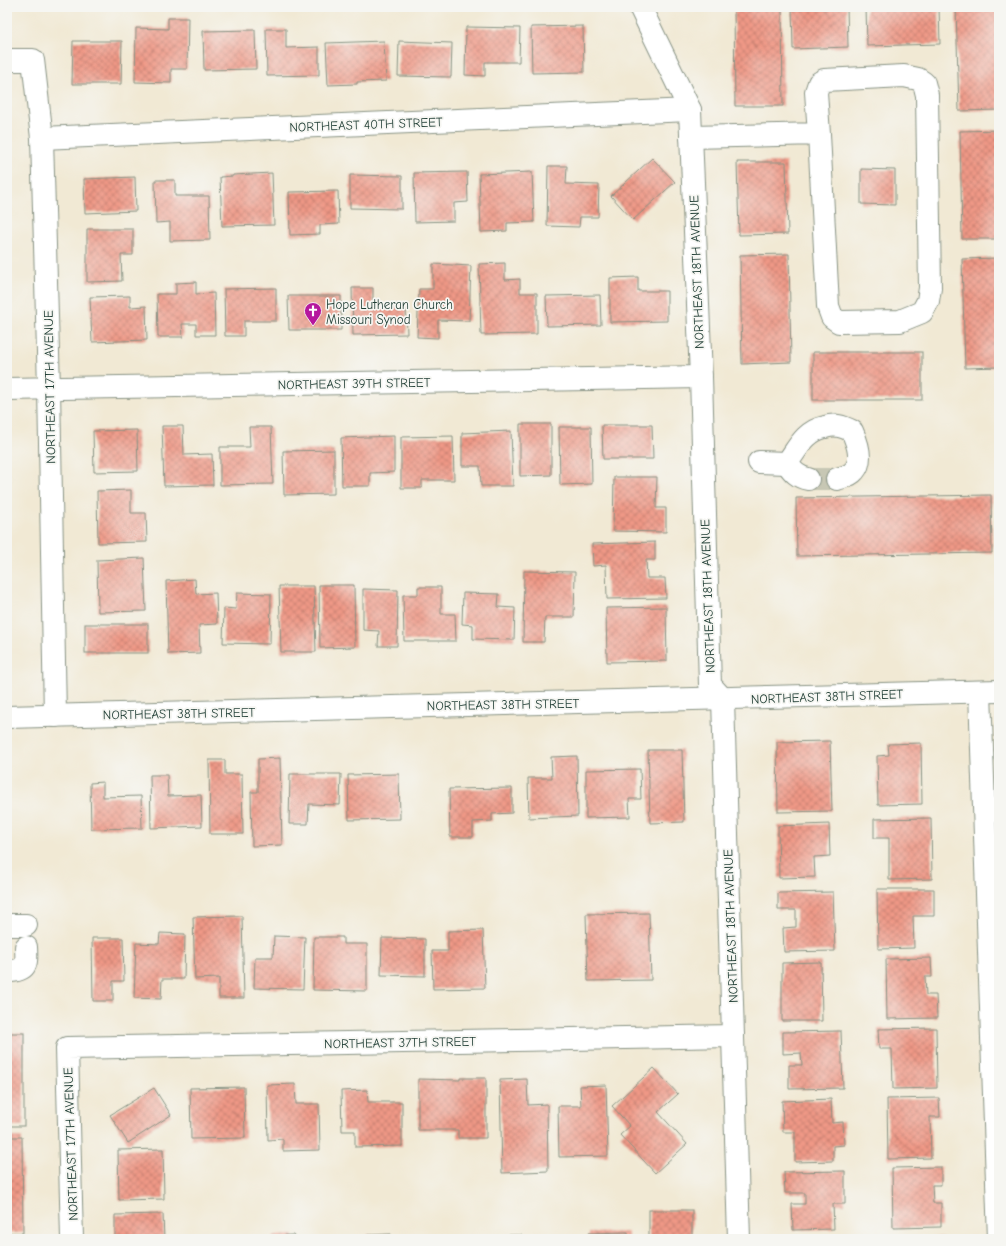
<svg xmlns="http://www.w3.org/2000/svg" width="1006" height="1246" font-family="'Comic Neue',sans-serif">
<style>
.building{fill:url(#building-cross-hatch)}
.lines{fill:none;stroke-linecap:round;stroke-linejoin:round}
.minor-tunnel{stroke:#c7c7b4;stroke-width:22;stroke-dasharray:22 11;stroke-linecap:butt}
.minor-casing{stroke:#889384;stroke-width:24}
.minor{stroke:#fff;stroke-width:22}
.labels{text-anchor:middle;stroke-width:3.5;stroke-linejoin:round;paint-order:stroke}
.street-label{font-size:13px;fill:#1f3d34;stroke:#f6f6f2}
.poi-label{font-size:13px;fill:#1f3d34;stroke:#f6f6f2;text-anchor:start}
</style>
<defs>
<pattern id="building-cross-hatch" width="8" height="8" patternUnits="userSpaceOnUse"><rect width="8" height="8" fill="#ef9886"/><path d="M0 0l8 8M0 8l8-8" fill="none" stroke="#c17d6e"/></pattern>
</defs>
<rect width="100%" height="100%" fill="#f6f6f2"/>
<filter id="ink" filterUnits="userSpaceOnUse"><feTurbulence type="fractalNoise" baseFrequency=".025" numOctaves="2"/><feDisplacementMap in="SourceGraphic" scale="8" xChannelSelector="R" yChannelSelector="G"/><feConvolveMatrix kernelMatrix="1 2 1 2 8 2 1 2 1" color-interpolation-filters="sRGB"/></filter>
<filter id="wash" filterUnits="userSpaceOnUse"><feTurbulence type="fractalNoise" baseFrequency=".012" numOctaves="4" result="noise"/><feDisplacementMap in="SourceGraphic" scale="16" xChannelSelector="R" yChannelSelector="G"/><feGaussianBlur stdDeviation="0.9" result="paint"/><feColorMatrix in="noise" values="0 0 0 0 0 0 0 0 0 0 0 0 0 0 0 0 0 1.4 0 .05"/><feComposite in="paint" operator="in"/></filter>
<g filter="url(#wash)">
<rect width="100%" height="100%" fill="#f1e9d4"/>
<g id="blocks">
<g class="building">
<path d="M 734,7 L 782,7 L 783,106 L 735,106 Z"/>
<path d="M 792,7 L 847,7 L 848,47 L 793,49 Z"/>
<path d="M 866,7 L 939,7 L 940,44 L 867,46 Z"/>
<path d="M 956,7 L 999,7 L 999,110 L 959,111 Z"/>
<path d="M 168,18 L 188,18 L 187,69 L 171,69 L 171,83 L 135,82 L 136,28 L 168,29 Z"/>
<path d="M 583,26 L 584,72 L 532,73 L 531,27 Z"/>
<path d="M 466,27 L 520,28 L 519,62 L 485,62 L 485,76 L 465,75 Z"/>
<path d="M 266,29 L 286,29 L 286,48 L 319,47 L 319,75 L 267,76 Z"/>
<path d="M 255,30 L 256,69 L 204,70 L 203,31 Z"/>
<path d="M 73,41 L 122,41 L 121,84 L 72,84 Z"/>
<path d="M 384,41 L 386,81 L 357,82 L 357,84 L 328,85 L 326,43 Z"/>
<path d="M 399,41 L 452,43 L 451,77 L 398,76 Z"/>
<path d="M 999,130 L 999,239 L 962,239 L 960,131 Z"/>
<path d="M 652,158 L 675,182 L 633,220 L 611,196 Z"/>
<path d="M 737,162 L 786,162 L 788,234 L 739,235 Z"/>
<path d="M 548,166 L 567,166 L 566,184 L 599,185 L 598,217 L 580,217 L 579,227 L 547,226 Z"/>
<path d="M 861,169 L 895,170 L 895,205 L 861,204 Z"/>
<path d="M 467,172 L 468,202 L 454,203 L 454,221 L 415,222 L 414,173 Z"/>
<path d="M 532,172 L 534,222 L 507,223 L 507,231 L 481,232 L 479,174 Z"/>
<path d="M 272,173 L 274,225 L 222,226 L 220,177 L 233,176 L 233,175 Z"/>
<path d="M 350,175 L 402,176 L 402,209 L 350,208 Z"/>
<path d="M 135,177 L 136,211 L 85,213 L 84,179 Z"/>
<path d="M 155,180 L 175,180 L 175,196 L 209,196 L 210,240 L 170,241 L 170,222 L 156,223 Z"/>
<path d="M 338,191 L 339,224 L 320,225 L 320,234 L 290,235 L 289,192 Z"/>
<path d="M 87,229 L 133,229 L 133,255 L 121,255 L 122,281 L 87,282 Z"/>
<path d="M 789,254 L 791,362 L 742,364 L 740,255 Z"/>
<path d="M 999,258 L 999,367 L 965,368 L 962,259 Z"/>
<path d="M 505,263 L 505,280 L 520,279 L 520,293 L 537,293 L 537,334 L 481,335 L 479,264 Z"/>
<path d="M 433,264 L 471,266 L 469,321 L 438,320 L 438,338 L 417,337 L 419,289 L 433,289 Z"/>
<path d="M 638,277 L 638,291 L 667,291 L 667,321 L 610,322 L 610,278 Z"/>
<path d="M 196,282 L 196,294 L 214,293 L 215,335 L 196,335 L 196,324 L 182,324 L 183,337 L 158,337 L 157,294 L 176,294 L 176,283 Z"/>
<path d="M 276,288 L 276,321 L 244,321 L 244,336 L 225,336 L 224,289 Z"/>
<path d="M 352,288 L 373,288 L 373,307 L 406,306 L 407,334 L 353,335 Z"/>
<path d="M 600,295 L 601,325 L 547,326 L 546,296 Z"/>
<path d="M 130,296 L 130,307 L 146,306 L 147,340 L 92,342 L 90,297 Z"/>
<path d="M 288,296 L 341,296 L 341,330 L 289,330 Z"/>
<rect x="813" y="352" width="109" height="48"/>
<path d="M 520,424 L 551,424 L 551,475 L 520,476 Z"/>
<path d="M 602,425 L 652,425 L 653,459 L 603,459 Z"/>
<path d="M 162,426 L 183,426 L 184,455 L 212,454 L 213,485 L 164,486 Z"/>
<path d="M 249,427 L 271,427 L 273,484 L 220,485 L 220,447 L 250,447 Z"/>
<path d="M 559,427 L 591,427 L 592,484 L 560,485 Z"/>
<path d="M 137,430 L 138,471 L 94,472 L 93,431 Z"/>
<path d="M 511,431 L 513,486 L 481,486 L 480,466 L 462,466 L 462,433 Z"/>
<path d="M 394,436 L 394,472 L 370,473 L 370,486 L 342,486 L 341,438 Z"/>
<path d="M 453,436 L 454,480 L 422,480 L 422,488 L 401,488 L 401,437 Z"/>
<path d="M 334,450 L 334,494 L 284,495 L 283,451 Z"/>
<path d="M 614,477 L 657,477 L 656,508 L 666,508 L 666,532 L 613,531 Z"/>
<path d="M 131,490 L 131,513 L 146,513 L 147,542 L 98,543 L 97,491 Z"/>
<path d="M 991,495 L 992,553 L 797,556 L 796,498 Z"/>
<path d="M 655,542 L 655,560 L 646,560 L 647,578 L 665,578 L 666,598 L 607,599 L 606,565 L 593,566 L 592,544 Z"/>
<path d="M 144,558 L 146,611 L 98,612 L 97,560 Z"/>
<path d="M 524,571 L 575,572 L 574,617 L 545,617 L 544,642 L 523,642 Z"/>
<path d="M 195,579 L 196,594 L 216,593 L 217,624 L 199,625 L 200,653 L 168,654 L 166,581 Z"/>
<path d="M 319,585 L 354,585 L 355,647 L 320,648 Z"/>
<path d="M 279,586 L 314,586 L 316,652 L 281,652 Z"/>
<path d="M 418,587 L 441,587 L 441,614 L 455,614 L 456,641 L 404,641 L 403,595 L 418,595 Z"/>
<path d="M 363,589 L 398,590 L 397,646 L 378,646 L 379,631 L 363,630 Z"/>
<path d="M 237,593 L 271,594 L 270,644 L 223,643 L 224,608 L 236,609 Z"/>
<path d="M 463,593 L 499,594 L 498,607 L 515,608 L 514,640 L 473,639 L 473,625 L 462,624 Z"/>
<path d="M 666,607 L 667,661 L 607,662 L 606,608 Z"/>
<rect x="85" y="624" width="63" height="29"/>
<path d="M 830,741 L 832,811 L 778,812 L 777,742 Z"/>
<path d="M 921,743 L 922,804 L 878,805 L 877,756 L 889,755 L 888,744 Z"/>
<path d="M 648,750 L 682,750 L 684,822 L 650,823 Z"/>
<path d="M 577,756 L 578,816 L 529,818 L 528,778 L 552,778 L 551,757 Z"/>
<path d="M 280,758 L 282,845 L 252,846 L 251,792 L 258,792 L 258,759 Z"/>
<path d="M 209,760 L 225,760 L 225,774 L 242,774 L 243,834 L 210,834 Z"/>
<path d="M 640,769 L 641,799 L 629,799 L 630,817 L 586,818 L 586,770 Z"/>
<path d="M 290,774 L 341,774 L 340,805 L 309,804 L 308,824 L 289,824 Z"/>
<path d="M 399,774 L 400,819 L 349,820 L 348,775 Z"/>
<path d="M 150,775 L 167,775 L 168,796 L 201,795 L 202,826 L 151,828 Z"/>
<path d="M 103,782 L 103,797 L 141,796 L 142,828 L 91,829 L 90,783 Z"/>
<path d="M 512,788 L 512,813 L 492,814 L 492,821 L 473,822 L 473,837 L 450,837 L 449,789 Z"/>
<path d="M 931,818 L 932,879 L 889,880 L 889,838 L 874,838 L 874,819 Z"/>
<path d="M 829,824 L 830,856 L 814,857 L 815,877 L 779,878 L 778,826 Z"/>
<path d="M 7,825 L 8,825 L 9,869 L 7,869 Z"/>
<path d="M 877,889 L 934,889 L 934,916 L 913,916 L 914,948 L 878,949 Z"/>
<path d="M 833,892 L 835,951 L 784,952 L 783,928 L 796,927 L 796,910 L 778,910 L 778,893 Z"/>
<path d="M 649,913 L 651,980 L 588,981 L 586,914 Z"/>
<path d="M 242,916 L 244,998 L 219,998 L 219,978 L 195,979 L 193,917 Z"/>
<path d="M 483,930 L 485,988 L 433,989 L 432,951 L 448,951 L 448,931 Z"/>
<path d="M 160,933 L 185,934 L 184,979 L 162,979 L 161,999 L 134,998 L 136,943 L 159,944 Z"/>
<path d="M 274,936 L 305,937 L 303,989 L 254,988 L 255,957 L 273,957 Z"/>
<path d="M 314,937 L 343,937 L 343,944 L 367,944 L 367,991 L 313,990 Z"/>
<path d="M 92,938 L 123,938 L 124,981 L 113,981 L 113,1001 L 93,1001 Z"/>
<path d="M 382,938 L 425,939 L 425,976 L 381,975 Z"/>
<path d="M 931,958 L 932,977 L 925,977 L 926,995 L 936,995 L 937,1018 L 887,1019 L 886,959 Z"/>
<path d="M 821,962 L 822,1021 L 782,1021 L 782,963 Z"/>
<path d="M 936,1028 L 937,1088 L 893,1089 L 892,1049 L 879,1049 L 878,1029 Z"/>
<path d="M 841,1031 L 843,1088 L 789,1089 L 789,1065 L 802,1065 L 801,1053 L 783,1054 L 783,1032 Z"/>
<rect x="7" y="1033" width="17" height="93"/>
<path d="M 654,1068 L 678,1094 L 658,1112 L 687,1144 L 655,1173 L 620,1135 L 630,1126 L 612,1106 Z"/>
<path d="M 460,1078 L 486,1078 L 486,1138 L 458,1138 L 458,1130 L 418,1130 L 418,1079 L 460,1080 Z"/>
<path d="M 527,1079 L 528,1105 L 547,1104 L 548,1171 L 502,1173 L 500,1080 Z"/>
<path d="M 295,1084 L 296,1104 L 319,1104 L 320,1150 L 283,1151 L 283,1139 L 268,1140 L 267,1085 Z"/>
<path d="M 606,1085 L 608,1156 L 559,1157 L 558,1106 L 581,1106 L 580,1086 Z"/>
<path d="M 244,1087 L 245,1138 L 191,1139 L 190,1088 Z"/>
<path d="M 154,1088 L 171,1115 L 128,1143 L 110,1115 Z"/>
<path d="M 367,1090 L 368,1102 L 402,1102 L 402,1146 L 355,1147 L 355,1131 L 342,1131 L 341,1091 Z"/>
<path d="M 939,1098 L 940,1117 L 930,1117 L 931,1158 L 888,1159 L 887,1099 Z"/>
<path d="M 831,1099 L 832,1123 L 843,1122 L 844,1145 L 833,1146 L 833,1161 L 795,1162 L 795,1132 L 783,1132 L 782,1101 Z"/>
<path d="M 7,1137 L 22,1137 L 23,1233 L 7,1233 Z"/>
<path d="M 163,1149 L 164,1199 L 119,1200 L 118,1150 Z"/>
<path d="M 941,1167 L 941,1185 L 932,1185 L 933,1203 L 941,1203 L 941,1227 L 893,1228 L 892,1168 Z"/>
<path d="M 845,1171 L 845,1204 L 833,1204 L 834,1229 L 793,1230 L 792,1204 L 805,1204 L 805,1193 L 785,1193 L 784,1172 Z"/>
<rect x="649" y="1210" width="43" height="29"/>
<path d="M 163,1214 L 164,1239 L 115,1239 L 115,1215 Z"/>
<path d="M 628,1232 L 628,1239 L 589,1239 L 589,1233 Z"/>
<path d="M 391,1234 L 391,1239 L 367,1239 L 367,1235 Z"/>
<path d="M 294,1235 L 294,1239 L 272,1239 L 272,1236 Z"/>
<rect x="505" y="1235" width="16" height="4"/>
<path d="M 943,1237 L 943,1239 L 894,1239 L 894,1238 Z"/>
</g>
</g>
</g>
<g filter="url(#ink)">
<use href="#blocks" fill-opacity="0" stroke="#889384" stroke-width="1"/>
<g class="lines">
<path class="minor-tunnel" d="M 808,479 L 837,479"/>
<defs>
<g id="minor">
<path d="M 640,7 L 690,110 L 701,377 L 710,685 L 723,699 L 739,1239"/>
<path d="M 7,60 L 33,60 L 42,138 L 49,388 L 55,716"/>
<path d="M 691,137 L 819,134 L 828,306 L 832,317 L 839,322 L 900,321 L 922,312 L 928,301 L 930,288 L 927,95 L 924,83 L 918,79 L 904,76 L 824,80 L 819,83 L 816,92 L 819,134"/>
<path d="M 42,138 L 690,110"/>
<path d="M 7,389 L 701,377"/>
<path d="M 759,462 L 787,463"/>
<path d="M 808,479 C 798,477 793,472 787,463 C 798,448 805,431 825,427 C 835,424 842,426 852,431 C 857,442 864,460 854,471 C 850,476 843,477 837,479"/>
<path d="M 980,692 L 999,1239"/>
<path d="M 7,717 L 999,691"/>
<path d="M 7,925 L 26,925"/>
<path d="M 7,971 C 27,971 27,965 26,947"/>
<path d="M 72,1239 L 67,1048 L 733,1036"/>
</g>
</defs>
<use href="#minor" class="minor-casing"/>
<use href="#minor" class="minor"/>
</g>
</g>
<defs>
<symbol id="church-pin" viewBox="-11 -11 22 30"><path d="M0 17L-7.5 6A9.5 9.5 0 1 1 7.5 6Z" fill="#b5179e" stroke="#f6f6f2"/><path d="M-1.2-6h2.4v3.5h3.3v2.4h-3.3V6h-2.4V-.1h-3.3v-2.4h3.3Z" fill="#fff"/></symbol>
</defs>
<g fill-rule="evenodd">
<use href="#church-pin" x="303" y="301" width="20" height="27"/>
</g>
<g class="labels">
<g class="street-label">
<text transform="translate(366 124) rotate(-2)" y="5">NORTHEAST 40TH STREET</text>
<text transform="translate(696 272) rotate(-92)" y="5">NORTHEAST 18TH AVENUE</text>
<text transform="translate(354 383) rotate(-1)" y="5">NORTHEAST 39TH STREET</text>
<text transform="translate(49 387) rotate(-91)" y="5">NORTHEAST 17TH AVENUE</text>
<text transform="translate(707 596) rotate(-92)" y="5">NORTHEAST 18TH AVENUE</text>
<text transform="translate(827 696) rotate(-2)" y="5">NORTHEAST 38TH STREET</text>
<text transform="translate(503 704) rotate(-1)" y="5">NORTHEAST 38TH STREET</text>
<text transform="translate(179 713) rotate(-1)" y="5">NORTHEAST 38TH STREET</text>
<text transform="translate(730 926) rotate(-92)" y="5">NORTHEAST 18TH AVENUE</text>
<text transform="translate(400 1042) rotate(-1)" y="5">NORTHEAST 37TH STREET</text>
<text transform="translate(70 1144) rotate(-92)" y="5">NORTHEAST 17TH AVENUE</text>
</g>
<g class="poi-label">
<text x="326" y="309">Hope Lutheran Church<tspan x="326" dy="15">Missouri Synod</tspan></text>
</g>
</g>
<rect width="1006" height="1246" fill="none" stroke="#f6f6f2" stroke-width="24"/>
</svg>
